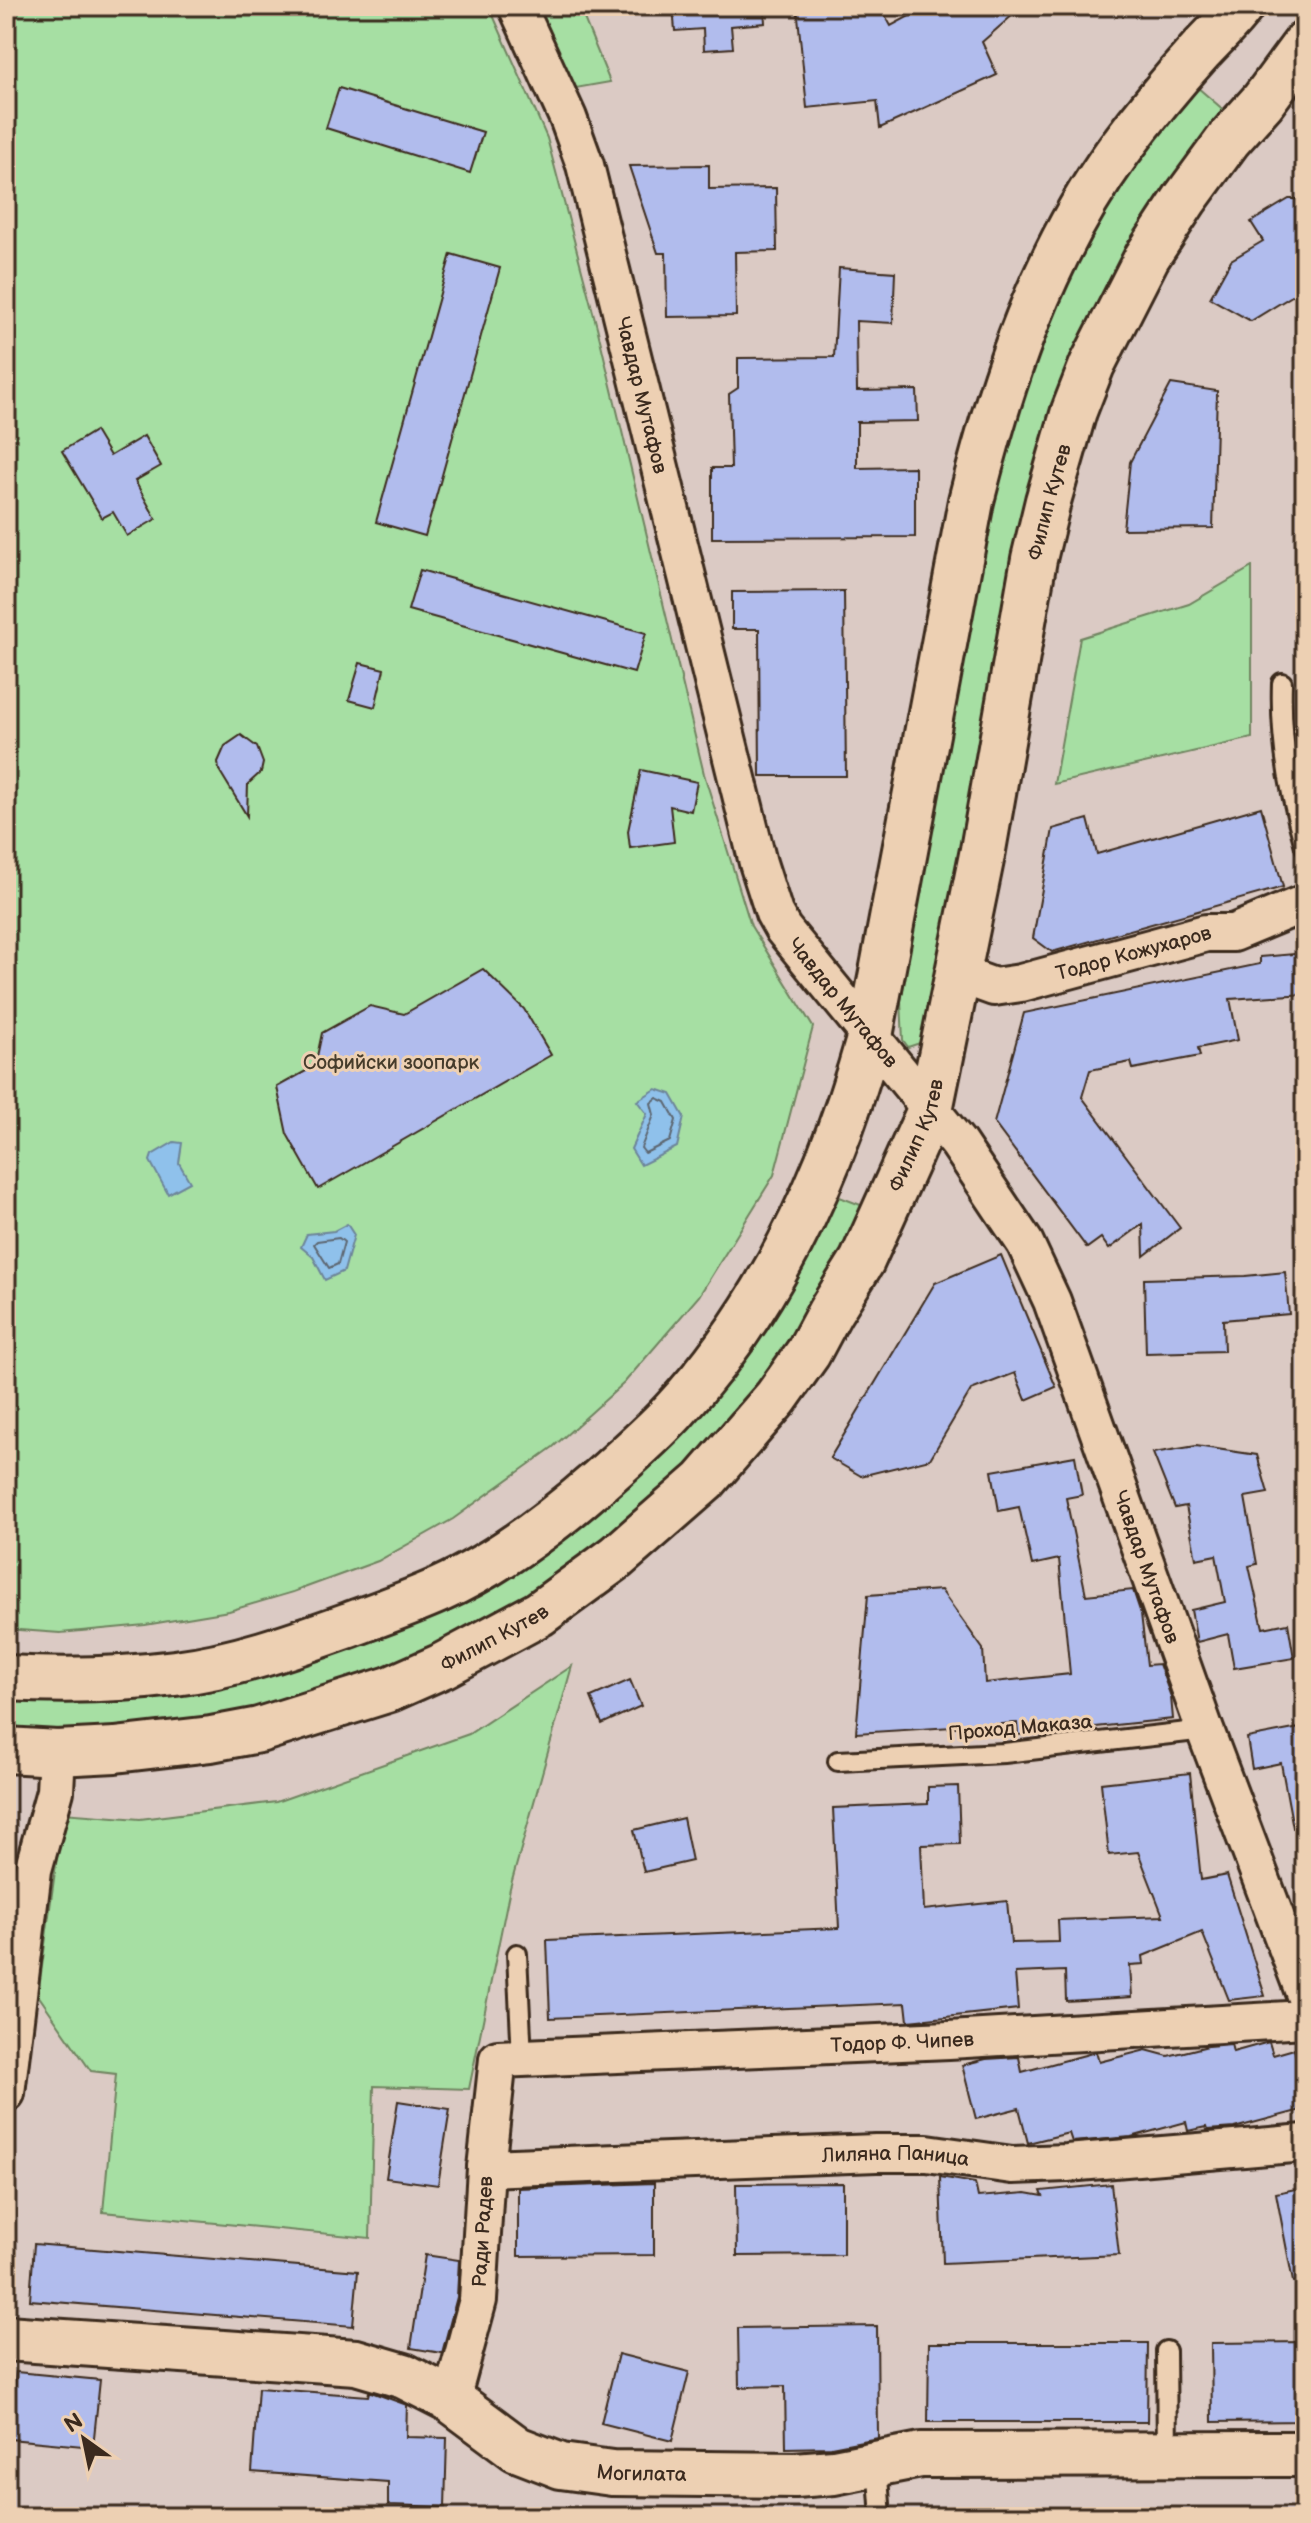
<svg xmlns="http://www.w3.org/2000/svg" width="1311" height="2523" font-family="'Balsamiq Sans',sans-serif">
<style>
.green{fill:#a6dfa3;stroke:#708460;stroke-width:2}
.water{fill:#8fc1eb;stroke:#6d8599;stroke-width:2}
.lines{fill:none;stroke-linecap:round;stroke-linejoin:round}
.shore{stroke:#5d6670;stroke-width:2}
.building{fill:#b1bced;stroke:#3b2a1e;stroke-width:2}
.lane-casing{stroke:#3b2a1e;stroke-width:24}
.street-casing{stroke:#3b2a1e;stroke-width:42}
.secondary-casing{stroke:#3b2a1e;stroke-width:50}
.primary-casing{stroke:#3b2a1e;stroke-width:50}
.lane{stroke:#edd0b3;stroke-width:18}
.street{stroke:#edd0b3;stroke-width:36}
.secondary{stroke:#edd0b3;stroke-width:44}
.primary{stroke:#edd0b3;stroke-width:44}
.labels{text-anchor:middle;stroke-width:6;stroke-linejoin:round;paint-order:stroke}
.street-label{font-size:20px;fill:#3b2a1e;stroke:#edd0b3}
.park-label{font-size:20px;fill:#463c2b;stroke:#edd0b3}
</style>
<rect width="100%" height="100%" fill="#dbcac4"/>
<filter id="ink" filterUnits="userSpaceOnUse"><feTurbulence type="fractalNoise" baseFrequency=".0125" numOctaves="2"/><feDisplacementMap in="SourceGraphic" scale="16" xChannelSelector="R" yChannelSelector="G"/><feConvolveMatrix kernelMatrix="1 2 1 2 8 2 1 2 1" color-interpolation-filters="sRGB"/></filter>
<g filter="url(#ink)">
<g class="green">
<path d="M 6,6 L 489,6 L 547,138 L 597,327 L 704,774 L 751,926 L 813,1027 L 774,1175 L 699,1296 L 624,1383 L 553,1447 L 453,1519 L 378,1561 L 293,1592 L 229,1611 L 145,1625 L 60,1633 L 6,1629 Z"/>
<path d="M 538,6 L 579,6 L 610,82 L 576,88 Z"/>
<path d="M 1197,87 L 1226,112 L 1142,225 L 996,651 L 929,1019 L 920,1043 L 908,1047 L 903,1040 L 901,1001 L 934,806 L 1009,428 L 1048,312 L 1079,249 L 1136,163 Z"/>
<path d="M 1252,567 L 1252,738 L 1054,784 L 1080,638 L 1189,604 Z"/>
<path d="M 837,1196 L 866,1207 L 801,1330 L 756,1393 L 698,1458 L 568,1571 L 504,1611 L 375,1675 L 244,1713 L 152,1728 L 71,1732 L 6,1730 L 6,1698 L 280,1671 L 353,1648 L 424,1619 L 478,1592 L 819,1231 Z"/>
<path d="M 572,1666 L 510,1888 L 469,2089 L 374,2086 L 370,2238 L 103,2212 L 116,2074 L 91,2071 L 38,1995 L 63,1813 L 140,1819 L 276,1802 L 469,1734 Z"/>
</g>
<g class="water">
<path d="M 656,1089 L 671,1094 L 684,1117 L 677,1147 L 641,1165 L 631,1149 L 647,1114 L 637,1101 Z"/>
<path d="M 174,1142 L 182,1143 L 179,1163 L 190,1182 L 168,1194 L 150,1161 L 152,1155 Z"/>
<path d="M 347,1224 L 354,1235 L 344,1271 L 325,1280 L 313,1257 L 301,1247 L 307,1234 L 334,1231 Z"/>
</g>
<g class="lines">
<g class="shore">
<path d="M 657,1098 L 666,1102 L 676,1120 L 670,1141 L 645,1153 L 641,1148 L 654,1115 L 651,1103 Z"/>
<path d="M 339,1238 L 344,1242 L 338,1264 L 329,1268 L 314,1244 L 317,1241 Z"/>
</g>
</g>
<g class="building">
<path d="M 673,6 L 764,6 L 765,23 L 731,26 L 733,48 L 704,50 L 703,29 L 675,31 Z"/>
<path d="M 797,6 L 880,6 L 891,26 L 928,6 L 1023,6 L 982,42 L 997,75 L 880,128 L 877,101 L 807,108 Z"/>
<path d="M 339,88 L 483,132 L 470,173 L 326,128 Z"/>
<path d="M 709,165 L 709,189 L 776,188 L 777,251 L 735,252 L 736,316 L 667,317 L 666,253 L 658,253 L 629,166 Z"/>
<path d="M 1289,199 L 1305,199 L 1305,288 L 1251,321 L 1210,298 L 1231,260 L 1263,241 L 1251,222 Z"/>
<path d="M 451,254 L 500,268 L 425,536 L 376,522 Z"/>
<path d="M 839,268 L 895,272 L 893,323 L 856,321 L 857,391 L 917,390 L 918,421 L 857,422 L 857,468 L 915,467 L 915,537 L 712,538 L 712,468 L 731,468 L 729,394 L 738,388 L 738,358 L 834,357 Z"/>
<path d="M 1171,384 L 1217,391 L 1213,528 L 1123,529 L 1130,462 Z"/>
<path d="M 95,431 L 110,456 L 144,436 L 161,466 L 135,481 L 156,519 L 127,536 L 113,512 L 102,518 L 62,451 Z"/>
<path d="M 420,570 L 646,633 L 634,673 L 408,610 Z"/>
<path d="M 844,591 L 846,776 L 760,776 L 759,629 L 732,629 L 732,592 Z"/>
<path d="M 360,663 L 384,669 L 375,707 L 349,700 Z"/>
<path d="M 241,735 L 257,747 L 263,763 L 261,772 L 248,784 L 247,816 L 219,770 L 218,762 L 225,746 Z"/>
<path d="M 641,770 L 697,782 L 691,811 L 670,806 L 674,842 L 630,848 L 628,831 Z"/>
<path d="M 1261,807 L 1283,887 L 1052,952 L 1033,938 L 1053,829 L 1088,819 L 1097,854 Z"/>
<path d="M 1305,953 L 1305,994 L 1230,999 L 1238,1040 L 1198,1048 L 1200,1056 L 1133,1069 L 1131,1062 L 1090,1070 L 1082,1097 L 1180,1228 L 1144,1256 L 1143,1224 L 1109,1249 L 1101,1238 L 1087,1248 L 994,1123 L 1024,1013 L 1260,964 L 1260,957 Z"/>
<path d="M 483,969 L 524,1009 L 551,1055 L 318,1189 L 287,1134 L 277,1087 L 315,1066 L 322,1033 L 370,1006 L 404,1014 Z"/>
<path d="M 1001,1255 L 1056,1387 L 1026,1400 L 1015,1373 L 971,1390 L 930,1459 L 861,1476 L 830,1458 L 935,1283 Z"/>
<path d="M 1285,1272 L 1289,1314 L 1223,1320 L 1224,1351 L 1146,1353 L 1144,1279 L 1245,1276 Z"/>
<path d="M 1196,1446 L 1257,1455 L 1268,1493 L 1245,1497 L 1257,1564 L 1249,1566 L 1263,1628 L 1288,1623 L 1294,1658 L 1234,1668 L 1228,1634 L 1197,1642 L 1191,1610 L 1225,1602 L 1216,1555 L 1196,1559 L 1186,1506 L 1175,1508 L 1153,1453 Z"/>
<path d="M 1075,1456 L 1082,1495 L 1066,1498 L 1086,1595 L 1133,1590 L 1141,1614 L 1147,1665 L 1159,1664 L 1171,1697 L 1173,1719 L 1018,1735 L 1017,1723 L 856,1733 L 868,1595 L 941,1590 L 983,1649 L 985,1683 L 1070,1674 L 1059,1559 L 1032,1565 L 1019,1507 L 999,1511 L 992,1471 Z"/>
<path d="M 630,1680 L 641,1706 L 602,1724 L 591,1697 Z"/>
<path d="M 1305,1727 L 1305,1827 L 1293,1828 L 1281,1763 L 1252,1769 L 1247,1738 Z"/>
<path d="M 1190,1773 L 1201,1880 L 1227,1875 L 1265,1996 L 1229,2000 L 1202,1932 L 1143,1956 L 1144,1964 L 1130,1965 L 1132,1997 L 1066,2001 L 1065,1971 L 1015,1973 L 1018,2009 L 918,2020 L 908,2021 L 906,2003 L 550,2018 L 547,1940 L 839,1928 L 833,1808 L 928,1804 L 928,1787 L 958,1786 L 960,1844 L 921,1845 L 924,1910 L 1007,1901 L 1011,1943 L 1059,1942 L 1058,1920 L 1163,1916 L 1138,1852 L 1109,1855 L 1101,1783 Z"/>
<path d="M 683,1818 L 692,1861 L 644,1872 L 634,1830 Z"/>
<path d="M 1269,2042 L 1273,2055 L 1294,2049 L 1305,2089 L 1305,2109 L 1234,2128 L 1207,2130 L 1206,2127 L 1188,2131 L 1186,2122 L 1131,2137 L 1072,2142 L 1069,2133 L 1028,2143 L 1019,2108 L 976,2119 L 962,2065 L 986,2059 L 1019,2057 L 1022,2072 L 1096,2052 L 1099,2062 L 1146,2050 L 1168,2056 L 1208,2046 L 1231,2044 L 1233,2052 Z"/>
<path d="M 398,2101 L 450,2109 L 438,2185 L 386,2178 Z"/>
<path d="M 940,2177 L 975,2183 L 978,2197 L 1026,2193 L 1043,2196 L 1041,2191 L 1111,2184 L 1119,2255 L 943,2263 Z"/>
<path d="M 654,2183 L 654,2255 L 518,2256 L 518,2188 Z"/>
<path d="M 843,2183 L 843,2255 L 737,2256 L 736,2184 Z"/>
<path d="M 1305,2187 L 1305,2281 L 1293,2282 L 1276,2193 Z"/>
<path d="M 34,2244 L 358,2271 L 353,2326 L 30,2300 Z"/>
<path d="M 425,2255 L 459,2260 L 457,2297 L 442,2353 L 411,2348 Z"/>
<path d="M 877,2326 L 878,2438 L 831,2447 L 786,2448 L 785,2386 L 739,2387 L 738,2328 Z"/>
<path d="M 1305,2342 L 1305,2421 L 1212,2422 L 1211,2343 Z"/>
<path d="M 929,2343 L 1148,2343 L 1147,2422 L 928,2422 Z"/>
<path d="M 618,2354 L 689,2372 L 672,2441 L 601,2423 Z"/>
<path d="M 16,2372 L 100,2380 L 93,2447 L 10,2439 Z"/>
<path d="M 258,2388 L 368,2396 L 369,2392 L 371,2392 L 407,2405 L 406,2437 L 447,2438 L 445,2507 L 388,2505 L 388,2482 L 252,2472 Z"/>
</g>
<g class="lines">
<defs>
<g id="lane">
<path d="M 1282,683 C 1280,739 1289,792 1305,846"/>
<path d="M 838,1761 L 1004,1753 L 1205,1730"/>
<path d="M 517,1954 L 522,2058"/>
<path d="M 1166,2351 L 1167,2454"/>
<path d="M 877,2464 L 881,2517"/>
</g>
<g id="street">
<path id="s1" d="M 517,6 L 568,118 L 585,165 L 758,863 L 774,913 L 783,929 L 958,1143 L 1025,1243 L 1052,1301 L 1205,1730 L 1305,1995"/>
<path id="s2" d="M 958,974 L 994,987 L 1021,983 L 1206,933 L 1233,933 L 1305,903"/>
<path d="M 6,2093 L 33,1870 L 55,1791 L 57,1753"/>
<path id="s3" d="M 486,2168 L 876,2153 L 927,2153 L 1012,2165 L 1067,2163 L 1305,2143"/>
<path id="s4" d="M 451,2400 L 478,2300 L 486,2168 L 498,2059 L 949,2040 L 1305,2019"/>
</g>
<g id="secondary">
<path id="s5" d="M 6,2338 L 356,2362 L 404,2376 L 451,2400 L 517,2449 L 561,2466 L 612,2473 L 795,2475 L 834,2472 L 921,2455 L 1305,2454"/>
</g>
<g id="primary">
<path d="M 6,1678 C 61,1681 120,1680 175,1673 C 234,1666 293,1645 349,1625 C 379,1614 410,1603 439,1590 C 497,1564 550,1524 598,1482 C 624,1459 650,1437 673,1412 C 770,1307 832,1173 870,1036 L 971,501 C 1002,377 1043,255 1119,150 C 1144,116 1172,82 1200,51 C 1214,36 1229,22 1241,6"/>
<path id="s6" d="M 6,1750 L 57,1753 L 115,1750 L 211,1739 L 259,1730 L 390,1689 L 442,1666 L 539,1614 L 617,1557 L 704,1481 L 776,1398 L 808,1353 L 830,1312 L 862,1261 L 930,1110 L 983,850 L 1034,559 L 1048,501 L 1074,411 L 1092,365 L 1147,257 L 1185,199 L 1229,139 L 1263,101 L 1305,44"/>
</g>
</defs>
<use href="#lane" class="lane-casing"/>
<use href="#street" class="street-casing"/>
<use href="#secondary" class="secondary-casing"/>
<use href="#primary" class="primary-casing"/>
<use href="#lane" class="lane"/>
<use href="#street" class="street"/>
<use href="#secondary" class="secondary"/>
<use href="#primary" class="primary"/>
</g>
</g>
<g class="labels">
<g class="street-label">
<text dy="7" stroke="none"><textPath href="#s1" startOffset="410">Чавдар Мутафов</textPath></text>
<text dy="7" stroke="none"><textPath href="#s6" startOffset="1828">Филип Кутев</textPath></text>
<text dy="7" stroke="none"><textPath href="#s2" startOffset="182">Тодор Кожухаров</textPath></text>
<text dy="7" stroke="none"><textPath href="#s1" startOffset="1058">Чавдар Мутафов</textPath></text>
<text dy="7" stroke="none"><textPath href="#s6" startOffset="1180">Филип Кутев</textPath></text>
<text dy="7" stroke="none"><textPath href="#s1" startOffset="1706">Чавдар Мутафов</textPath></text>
<text dy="7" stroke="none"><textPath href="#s6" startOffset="508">Филип Кутев</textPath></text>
<text transform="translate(1020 1727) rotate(-5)" y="7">Проход Маказа</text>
<text dy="7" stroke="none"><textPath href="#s4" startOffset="750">Тодор Ф. Чипев</textPath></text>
<text dy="7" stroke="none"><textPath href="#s3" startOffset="410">Лиляна Паница</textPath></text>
<text dy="7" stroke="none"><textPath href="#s4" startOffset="172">Ради Радев</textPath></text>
<text dy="7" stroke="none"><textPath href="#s5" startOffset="664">Могилата</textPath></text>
</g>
<g class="park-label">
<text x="391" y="1069">Софийски зоопарк</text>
</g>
</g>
<rect width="1311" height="2523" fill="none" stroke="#edd0b3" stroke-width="32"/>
<rect x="16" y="16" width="1279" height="2491" fill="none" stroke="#3b2a1e" stroke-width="3" filter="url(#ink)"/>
<g transform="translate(84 2439) rotate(327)" stroke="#edd0b3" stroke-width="6" paint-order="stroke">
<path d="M0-6L14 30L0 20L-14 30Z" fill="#3b2a1e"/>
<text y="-12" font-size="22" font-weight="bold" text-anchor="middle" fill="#3b2a1e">N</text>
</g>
</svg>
